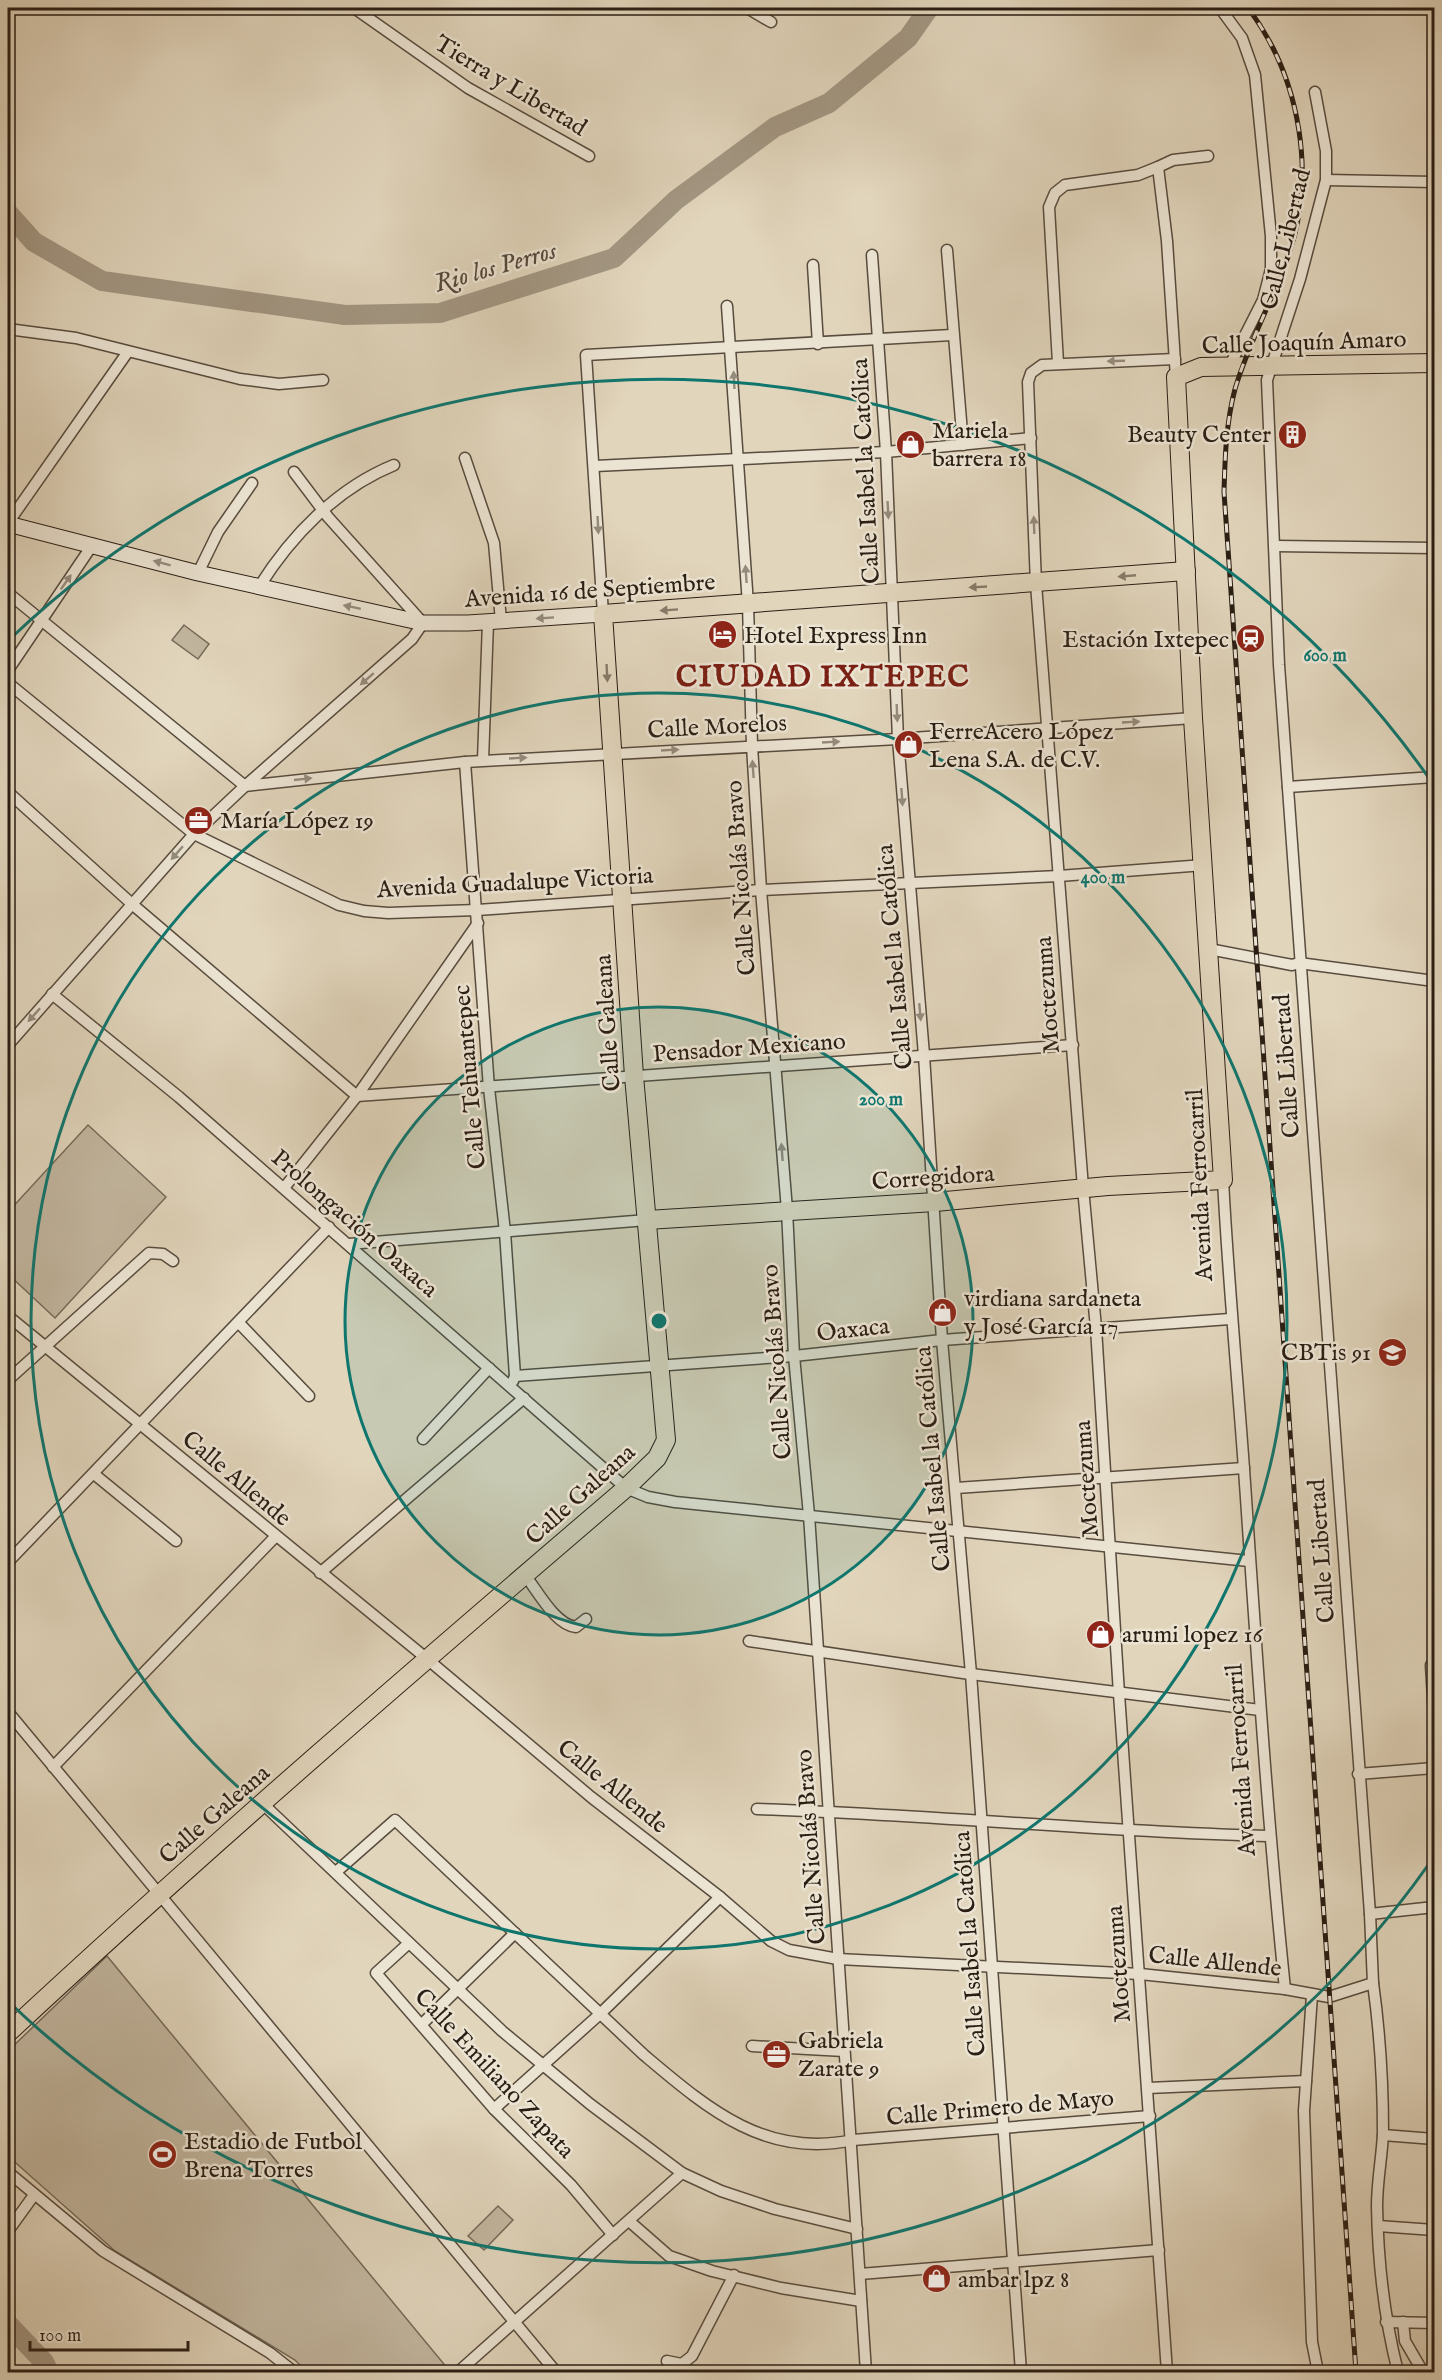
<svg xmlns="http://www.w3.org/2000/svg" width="1442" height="2380" font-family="'IM FELL English',serif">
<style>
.green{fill:#c2b69f;stroke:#766a5a;stroke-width:1.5}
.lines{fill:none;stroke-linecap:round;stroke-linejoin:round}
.river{stroke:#a39783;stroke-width:20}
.street-casing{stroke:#584c3e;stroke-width:13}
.secondary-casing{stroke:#2a1e14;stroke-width:17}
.primary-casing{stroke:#2a1e14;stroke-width:20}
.street{stroke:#ece4d3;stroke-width:10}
.secondary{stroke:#ece4d3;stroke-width:15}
.primary{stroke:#e1d5bc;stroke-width:18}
.rail-casing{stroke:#2a1e14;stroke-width:5}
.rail{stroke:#ece4d3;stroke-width:3;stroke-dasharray:9;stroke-linecap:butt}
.oneway{fill:#958b7d}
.oneway2{fill:#867a68}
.ring{fill:none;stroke:#0f766e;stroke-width:3}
.labels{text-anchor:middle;stroke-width:5;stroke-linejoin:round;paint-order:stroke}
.street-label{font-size:24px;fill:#2a1e14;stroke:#ece4d3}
.poi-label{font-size:24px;fill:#2a1e14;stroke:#ece4d3;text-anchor:start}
.water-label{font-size:26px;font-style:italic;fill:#54483b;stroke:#ece4d3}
.district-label{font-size:30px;font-weight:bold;letter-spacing:1.5px;fill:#7a1f14;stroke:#ece4d3}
.centre{fill:#0f766e;stroke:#ece4d3;stroke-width:3}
.ring-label{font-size:18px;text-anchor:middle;font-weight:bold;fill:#0f766e;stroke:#ece4d3;stroke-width:5;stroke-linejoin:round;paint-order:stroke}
</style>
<rect width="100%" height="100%" fill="#e1d5bc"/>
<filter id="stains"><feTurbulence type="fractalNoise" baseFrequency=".00333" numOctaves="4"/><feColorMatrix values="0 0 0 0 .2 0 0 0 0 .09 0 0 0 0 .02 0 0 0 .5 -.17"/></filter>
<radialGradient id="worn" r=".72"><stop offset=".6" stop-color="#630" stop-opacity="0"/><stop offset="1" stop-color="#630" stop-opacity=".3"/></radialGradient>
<g class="green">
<path d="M 184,625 L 209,644 L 198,659 L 172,640 Z"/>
<path d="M 88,1125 L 166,1197 L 55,1318 L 8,1274 L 8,1212 Z"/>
<path d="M 107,1956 L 448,2369 L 443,2372 L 307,2372 L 295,2360 L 115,2251 L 8,2156 L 8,2051 Z"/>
<path d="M 498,2206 L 513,2220 L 484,2250 L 468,2236 Z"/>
</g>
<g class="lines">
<g class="river">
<path d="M 8,213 L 34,242 L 102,281 L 345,315 L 440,313 L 614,258 L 676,200 L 775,127 L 829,103 L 908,38 L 929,8"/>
<path d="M 8,2324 L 44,2362 L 49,2372"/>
</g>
<defs>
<g id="street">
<path d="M 354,8 L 468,88 L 589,156"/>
<path d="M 747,8 L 771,22"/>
<path d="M 1220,8 L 1242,38 L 1255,75 L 1271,236 L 1271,269 L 1263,300 L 1229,367"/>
<path d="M 1158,167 L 1173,160 L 1208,156"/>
<path d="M 1326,180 L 1434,182"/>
<path d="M 947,250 L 963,445"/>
<path d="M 872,255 L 886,452 L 898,739 L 924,1055 L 942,1340 L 971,1674 L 1021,2372"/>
<path d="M 813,265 L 818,344"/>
<path d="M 727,306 L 748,604 L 752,746 L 761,890 L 787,1210 L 794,1356 L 809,1515 L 866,2372"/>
<path d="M 8,329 L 76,338 L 240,379 L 279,384 L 323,380"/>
<path d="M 1058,363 L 1049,207 L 1055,193 L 1065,185 L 1138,175 L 1158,167 L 1167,241 L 1176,377"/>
<path d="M 465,458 L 494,543 L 501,621"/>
<path d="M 595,466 L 886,452 L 1031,438"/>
<path d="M 8,523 L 127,353"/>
<path d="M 1275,546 L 1434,548"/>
<path d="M 198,573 L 218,532 L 252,483"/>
<path d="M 259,587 C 291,536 337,488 394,465"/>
<path d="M 8,593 L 245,786 L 465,762 L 898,739 L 1193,718"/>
<path d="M 603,614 L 586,355 L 952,335"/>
<path d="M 8,670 L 93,544"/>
<path d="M 8,683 L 194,834 L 339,905 L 364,911 L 388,913 L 477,910 L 761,890 L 1059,876 L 1204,865"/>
<path d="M 483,760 L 488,622"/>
<path d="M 465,762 L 489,1088 L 505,1232 L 515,1376 L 513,1381"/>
<path d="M 1288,787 L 1434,777"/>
<path d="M 8,792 L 132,904 L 357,1096 L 1073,1045"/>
<path d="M 1209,949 L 1292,965 L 1299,963 L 1434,981"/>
<path d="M 52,994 L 179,1097 L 626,1488 L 648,1497 L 675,1502 L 1249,1561"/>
<path d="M 8,1045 L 194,834 L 245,786 L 412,639 L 423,623 L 328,517 L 294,472"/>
<path d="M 1223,1180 C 1228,1276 1237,1372 1244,1469 C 1256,1643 1267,1816 1285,1989"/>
<path d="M 284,1188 L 357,1096 L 478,923"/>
<path d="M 349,1244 L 647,1220"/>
<path d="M 8,1316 L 426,1658 L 591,1797 L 720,1897 L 771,1941 L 789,1950 L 838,1959 L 1140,1974 L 1285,1989 L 1329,1997 L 1373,1983 L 1370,1914 L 1279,665 L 1267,380 L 1300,279 L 1326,180 L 1326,151 L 1315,92"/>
<path d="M 239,1323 L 309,1396"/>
<path d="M 515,1376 L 794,1356 L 942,1340 L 1230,1319"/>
<path d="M 8,1380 L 149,1253 L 163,1254 L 173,1261"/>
<path d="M 423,1439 L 489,1368"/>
<path d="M 94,1474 L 176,1541"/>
<path d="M 956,1488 L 1244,1468"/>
<path d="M 8,1562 L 329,1227"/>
<path d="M 320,1573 L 524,1398"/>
<path d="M 525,1575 C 537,1590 555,1625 576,1627 L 586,1619"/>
<path d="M 749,1641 L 963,1673 L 1260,1710"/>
<path d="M 1431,1665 L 1434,1715"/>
<path d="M 8,1712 L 556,2372"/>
<path d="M 53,1767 L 275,1537"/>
<path d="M 1358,1774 L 1434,1768"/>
<path d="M 263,1804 L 502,2031 L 590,2104 L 682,2173 L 721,2191 L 775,2209 L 857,2229"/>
<path d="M 757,1809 C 928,1814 1098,1832 1269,1836"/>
<path d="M 336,1872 L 395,1820 L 644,2055 C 707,2108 765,2159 853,2140 L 1150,2116"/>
<path d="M 1370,1914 L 1434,1907"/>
<path d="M 409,1943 L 376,1973 L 494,2109 L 571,2185 L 613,2235"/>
<path d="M 1373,1983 C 1380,2033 1383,2083 1383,2133 C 1382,2157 1377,2181 1377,2206 C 1378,2263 1384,2317 1398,2372"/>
<path d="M 1312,1995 L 1304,2111 L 1312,2342 L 1318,2372"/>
<path d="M 422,2024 L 515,1933"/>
<path d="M 752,2046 L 844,2051"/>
<path d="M 1148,2088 L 1306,2081"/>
<path d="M 494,2109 L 600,2014 L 720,1897"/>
<path d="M 1383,2135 L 1434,2139"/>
<path d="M 8,2172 L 103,2251 L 270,2353 L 294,2372"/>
<path d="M 629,2221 L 669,2256 L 712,2271 L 781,2288 L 861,2301"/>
<path d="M 1378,2226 L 1434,2230"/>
<path d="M 8,2231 L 34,2195"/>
<path d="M 860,2274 L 1159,2250"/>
<path d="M 1386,2322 L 1434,2323"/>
<path d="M 1403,2322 L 1405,2341 L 1423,2372"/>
<path d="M 667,2361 L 682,2364 L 692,2356 L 734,2275"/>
<path d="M 458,2372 L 682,2173"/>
<path d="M 1167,2372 L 1119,1694 L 1096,1328 L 1083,1188 L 1036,584 L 1028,382 L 1031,373 L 1042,365 L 1175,359"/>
</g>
<path id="secondary" d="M 8,524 L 198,573 L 423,623 L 468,623 L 603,614"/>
<g id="primary">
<path d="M 647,1220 L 935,1202 L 1108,1186 L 1223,1180 L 1193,718 L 1176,377 L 1201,367 L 1434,363"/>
<path d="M 8,2033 C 209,1846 417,1667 626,1488 L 657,1458 L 666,1440 L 634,1076 L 603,614 L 1186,571"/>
</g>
</defs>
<use href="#street" class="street-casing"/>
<use href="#secondary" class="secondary-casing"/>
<use href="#primary" class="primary-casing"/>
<use href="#street" class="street"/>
<use href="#secondary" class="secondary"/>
<use href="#primary" class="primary"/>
<defs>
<path id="rail" d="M 1248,8 C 1301,78 1318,179 1286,262 C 1270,305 1248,345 1235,389 C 1226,423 1225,457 1224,492 L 1356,2372"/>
</defs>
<use href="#rail" class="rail-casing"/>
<use href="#rail" class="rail"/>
</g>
<defs><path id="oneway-solid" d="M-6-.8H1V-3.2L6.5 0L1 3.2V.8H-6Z" transform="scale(1.5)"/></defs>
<g class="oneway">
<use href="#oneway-solid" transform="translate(1116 361) rotate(178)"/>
<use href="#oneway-solid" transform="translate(734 380) rotate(-93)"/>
<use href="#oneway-solid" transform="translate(888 510) rotate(87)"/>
<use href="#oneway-solid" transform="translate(598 525) rotate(87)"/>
<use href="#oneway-solid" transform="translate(1034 525) rotate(-92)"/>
<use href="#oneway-solid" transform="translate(162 563) rotate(-165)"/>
<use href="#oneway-solid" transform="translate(746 574) rotate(-94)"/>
<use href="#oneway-solid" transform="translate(66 582) rotate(-55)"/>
<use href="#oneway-solid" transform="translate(352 607) rotate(-168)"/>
<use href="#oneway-solid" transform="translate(545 618) rotate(176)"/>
<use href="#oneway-solid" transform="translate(367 679) rotate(139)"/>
<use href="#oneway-solid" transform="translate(897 713) rotate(88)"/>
<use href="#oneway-solid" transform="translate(1131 722) rotate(-3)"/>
<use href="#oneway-solid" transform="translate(831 742) rotate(-3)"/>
<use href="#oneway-solid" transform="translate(670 750) rotate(-3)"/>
<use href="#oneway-solid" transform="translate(518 758) rotate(-3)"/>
<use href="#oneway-solid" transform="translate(753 769) rotate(-94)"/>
<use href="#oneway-solid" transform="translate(303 779) rotate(-6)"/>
<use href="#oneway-solid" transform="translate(902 797) rotate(86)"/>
<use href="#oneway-solid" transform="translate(177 853) rotate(131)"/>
<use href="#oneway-solid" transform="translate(920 1012) rotate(85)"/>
<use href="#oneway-solid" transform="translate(34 1015) rotate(132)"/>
<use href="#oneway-solid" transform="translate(782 1152) rotate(-94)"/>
</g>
<g class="oneway2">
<use href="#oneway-solid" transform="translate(1127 576) rotate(175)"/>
<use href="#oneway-solid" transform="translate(978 587) rotate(177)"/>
<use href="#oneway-solid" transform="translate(669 610) rotate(176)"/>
<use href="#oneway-solid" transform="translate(607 673) rotate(87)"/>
</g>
<circle cx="659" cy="1321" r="314" fill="#0f766e" fill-opacity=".12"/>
<g class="ring">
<circle cx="659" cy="1321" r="314"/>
<circle cx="659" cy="1321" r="628"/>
<path d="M1431 1861A942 942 0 0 1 11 2004M11 638A942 942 0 0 1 1431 781"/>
</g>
<defs>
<symbol id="building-disc" viewBox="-11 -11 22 22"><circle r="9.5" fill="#8f2418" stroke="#ece4d3"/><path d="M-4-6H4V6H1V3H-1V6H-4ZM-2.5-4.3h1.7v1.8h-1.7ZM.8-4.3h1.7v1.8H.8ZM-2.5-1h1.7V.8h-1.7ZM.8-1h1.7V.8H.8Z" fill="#fff"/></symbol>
<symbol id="shop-disc" viewBox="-11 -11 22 22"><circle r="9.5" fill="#8f2418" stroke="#ece4d3"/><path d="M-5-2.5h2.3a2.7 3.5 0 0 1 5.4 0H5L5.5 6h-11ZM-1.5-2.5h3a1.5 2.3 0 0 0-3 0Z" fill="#fff"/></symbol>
<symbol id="hotel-disc" viewBox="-11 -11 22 22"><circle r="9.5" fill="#8f2418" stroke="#ece4d3"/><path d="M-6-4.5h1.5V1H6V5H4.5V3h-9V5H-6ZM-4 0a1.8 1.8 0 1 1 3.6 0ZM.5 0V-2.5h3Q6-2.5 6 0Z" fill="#fff"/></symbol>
<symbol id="station-disc" viewBox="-11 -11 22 22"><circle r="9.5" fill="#8f2418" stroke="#ece4d3"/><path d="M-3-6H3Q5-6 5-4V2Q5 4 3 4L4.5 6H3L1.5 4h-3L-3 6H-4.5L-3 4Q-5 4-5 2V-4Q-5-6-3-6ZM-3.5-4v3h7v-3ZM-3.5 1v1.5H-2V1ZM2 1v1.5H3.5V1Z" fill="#fff"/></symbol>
<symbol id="office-disc" viewBox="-11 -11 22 22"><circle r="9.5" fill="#8f2418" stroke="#ece4d3"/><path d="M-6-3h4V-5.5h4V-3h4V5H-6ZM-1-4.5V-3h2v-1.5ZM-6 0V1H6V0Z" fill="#fff"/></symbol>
<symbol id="school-disc" viewBox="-11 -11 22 22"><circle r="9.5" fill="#8f2418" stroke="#ece4d3"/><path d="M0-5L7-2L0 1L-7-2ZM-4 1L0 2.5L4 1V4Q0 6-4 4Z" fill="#fff"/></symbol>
<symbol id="stadium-disc" viewBox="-11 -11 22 22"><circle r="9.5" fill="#8f2418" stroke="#ece4d3"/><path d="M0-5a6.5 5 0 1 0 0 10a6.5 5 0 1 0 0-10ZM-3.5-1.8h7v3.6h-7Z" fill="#fff"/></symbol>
</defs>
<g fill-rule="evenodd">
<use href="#building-disc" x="1276" y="418" width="33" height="33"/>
<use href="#shop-disc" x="894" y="428" width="33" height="33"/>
<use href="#hotel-disc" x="706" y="618" width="33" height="33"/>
<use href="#station-disc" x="1234" y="622" width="33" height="33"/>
<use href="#shop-disc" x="892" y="728" width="33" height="33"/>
<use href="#office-disc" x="182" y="804" width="33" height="33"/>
<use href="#shop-disc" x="926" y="1296" width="33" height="33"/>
<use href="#school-disc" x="1376" y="1336" width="33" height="33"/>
<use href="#shop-disc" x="1084" y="1618" width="33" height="33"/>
<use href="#office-disc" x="760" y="2038" width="33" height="33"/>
<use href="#stadium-disc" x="146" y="2138" width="33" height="33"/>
<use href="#shop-disc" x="920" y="2262" width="33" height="33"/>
</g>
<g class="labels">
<g class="street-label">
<text transform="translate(511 85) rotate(31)" y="8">Tierra y Libertad</text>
<text transform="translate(1285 239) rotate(-76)" y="8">Calle Libertad</text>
<text transform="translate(1304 342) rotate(-2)" y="8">Calle Joaquín Amaro</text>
<text transform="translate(865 471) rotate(-93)" y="8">Calle Isabel la Católica</text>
<text transform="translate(590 590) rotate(-4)" y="8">Avenida 16 de Septiembre</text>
<text transform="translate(717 726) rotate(-3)" y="8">Calle Morelos</text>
<text transform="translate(740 878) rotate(-94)" y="8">Calle Nicolás Bravo</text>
<text transform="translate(515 882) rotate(-3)" y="8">Avenida Guadalupe Victoria</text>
<text transform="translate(894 957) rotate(-95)" y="8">Calle Isabel la Católica</text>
<text transform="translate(1047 995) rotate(-94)" y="8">Moctezuma</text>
<text transform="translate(607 1023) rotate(-94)" y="8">Calle Galeana</text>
<text transform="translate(749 1047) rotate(-4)" y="8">Pensador Mexicano</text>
<text transform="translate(1286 1066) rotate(-94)" y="8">Calle Libertad</text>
<text transform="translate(469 1077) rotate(-95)" y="8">Calle Tehuantepec</text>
<text transform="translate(933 1177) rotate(-4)" y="8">Corregidora</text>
<text transform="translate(1199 1185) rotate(-93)" y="8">Avenida Ferrocarril</text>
<text transform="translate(355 1223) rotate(41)" y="8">Prolongación Oaxaca</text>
<text transform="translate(853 1329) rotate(-6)" y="8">Oaxaca</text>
<text transform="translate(776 1362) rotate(-94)" y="8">Calle Nicolás Bravo</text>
<text transform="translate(932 1459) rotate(-95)" y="8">Calle Isabel la Católica</text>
<text transform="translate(237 1478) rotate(40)" y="8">Calle Allende</text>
<text transform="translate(1086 1479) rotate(-94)" y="8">Moctezuma</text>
<text transform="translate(580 1494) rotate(-42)" y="8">Calle Galeana</text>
<text transform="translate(1321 1551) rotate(-94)" y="8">Calle Libertad</text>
<text transform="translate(1240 1760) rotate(-94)" y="8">Avenida Ferrocarril</text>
<text transform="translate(613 1786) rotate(39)" y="8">Calle Allende</text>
<text transform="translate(214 1814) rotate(-41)" y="8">Calle Galeana</text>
<text transform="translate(810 1847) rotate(-94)" y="8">Calle Nicolás Bravo</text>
<text transform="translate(969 1944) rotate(-94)" y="8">Calle Isabel la Católica</text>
<text transform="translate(1215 1961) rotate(6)" y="8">Calle Allende</text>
<text transform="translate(1118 1964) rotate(-94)" y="8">Moctezuma</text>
<text transform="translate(495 2073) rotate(47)" y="8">Calle Emiliano Zapata</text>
<text transform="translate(1000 2107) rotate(-5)" y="8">Calle Primero de Mayo</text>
</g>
<g class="poi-label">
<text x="932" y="438">Mariela<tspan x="932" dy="28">barrera 18</tspan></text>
<text x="1271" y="442" text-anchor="end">Beauty Center</text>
<text x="744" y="643">Hotel Express Inn</text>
<text x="1229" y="647" text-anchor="end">Estación Ixtepec</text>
<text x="929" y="739">FerreAcero López<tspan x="929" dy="28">Lena S.A. de C.V.</tspan></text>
<text x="220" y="828">María López 19</text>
<text x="964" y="1306">virdiana sardaneta<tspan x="964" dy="28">y José García 17</tspan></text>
<text x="1371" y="1360" text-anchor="end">CBTis 91</text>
<text x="1122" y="1642">arumi lopez 16</text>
<text x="798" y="2048">Gabriela<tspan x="798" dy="28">Zarate 9</tspan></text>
<text x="184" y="2149">Estadio de Futbol<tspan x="184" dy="28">Brena Torres</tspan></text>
<text x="958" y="2287">ambar lpz 8</text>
</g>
<g class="water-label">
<text transform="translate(495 266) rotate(-16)" y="9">Rio los Perros</text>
</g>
<g class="district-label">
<text x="823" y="686">CIUDAD IXTEPEC</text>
</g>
</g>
<circle cx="659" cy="1321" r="9" class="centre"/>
<g class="ring-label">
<text x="1325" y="661">600 m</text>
<text x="1103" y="883">400 m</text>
<text x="881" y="1105">200 m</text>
</g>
<rect width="1442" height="2380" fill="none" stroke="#e1d5bc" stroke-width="30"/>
<rect x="9" y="9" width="1424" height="2362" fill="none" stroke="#2a1e14" stroke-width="3"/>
<rect x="15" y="15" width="1412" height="2350" fill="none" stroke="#2a1e14" stroke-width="1.5"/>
<path d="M30 2341v9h158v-9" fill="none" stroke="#2a1e14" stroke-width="3"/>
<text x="39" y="2341" font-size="18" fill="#2a1e14" stroke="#ece4d3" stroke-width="4.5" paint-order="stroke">100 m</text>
<rect width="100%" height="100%" filter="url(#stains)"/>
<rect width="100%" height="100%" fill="url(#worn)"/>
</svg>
